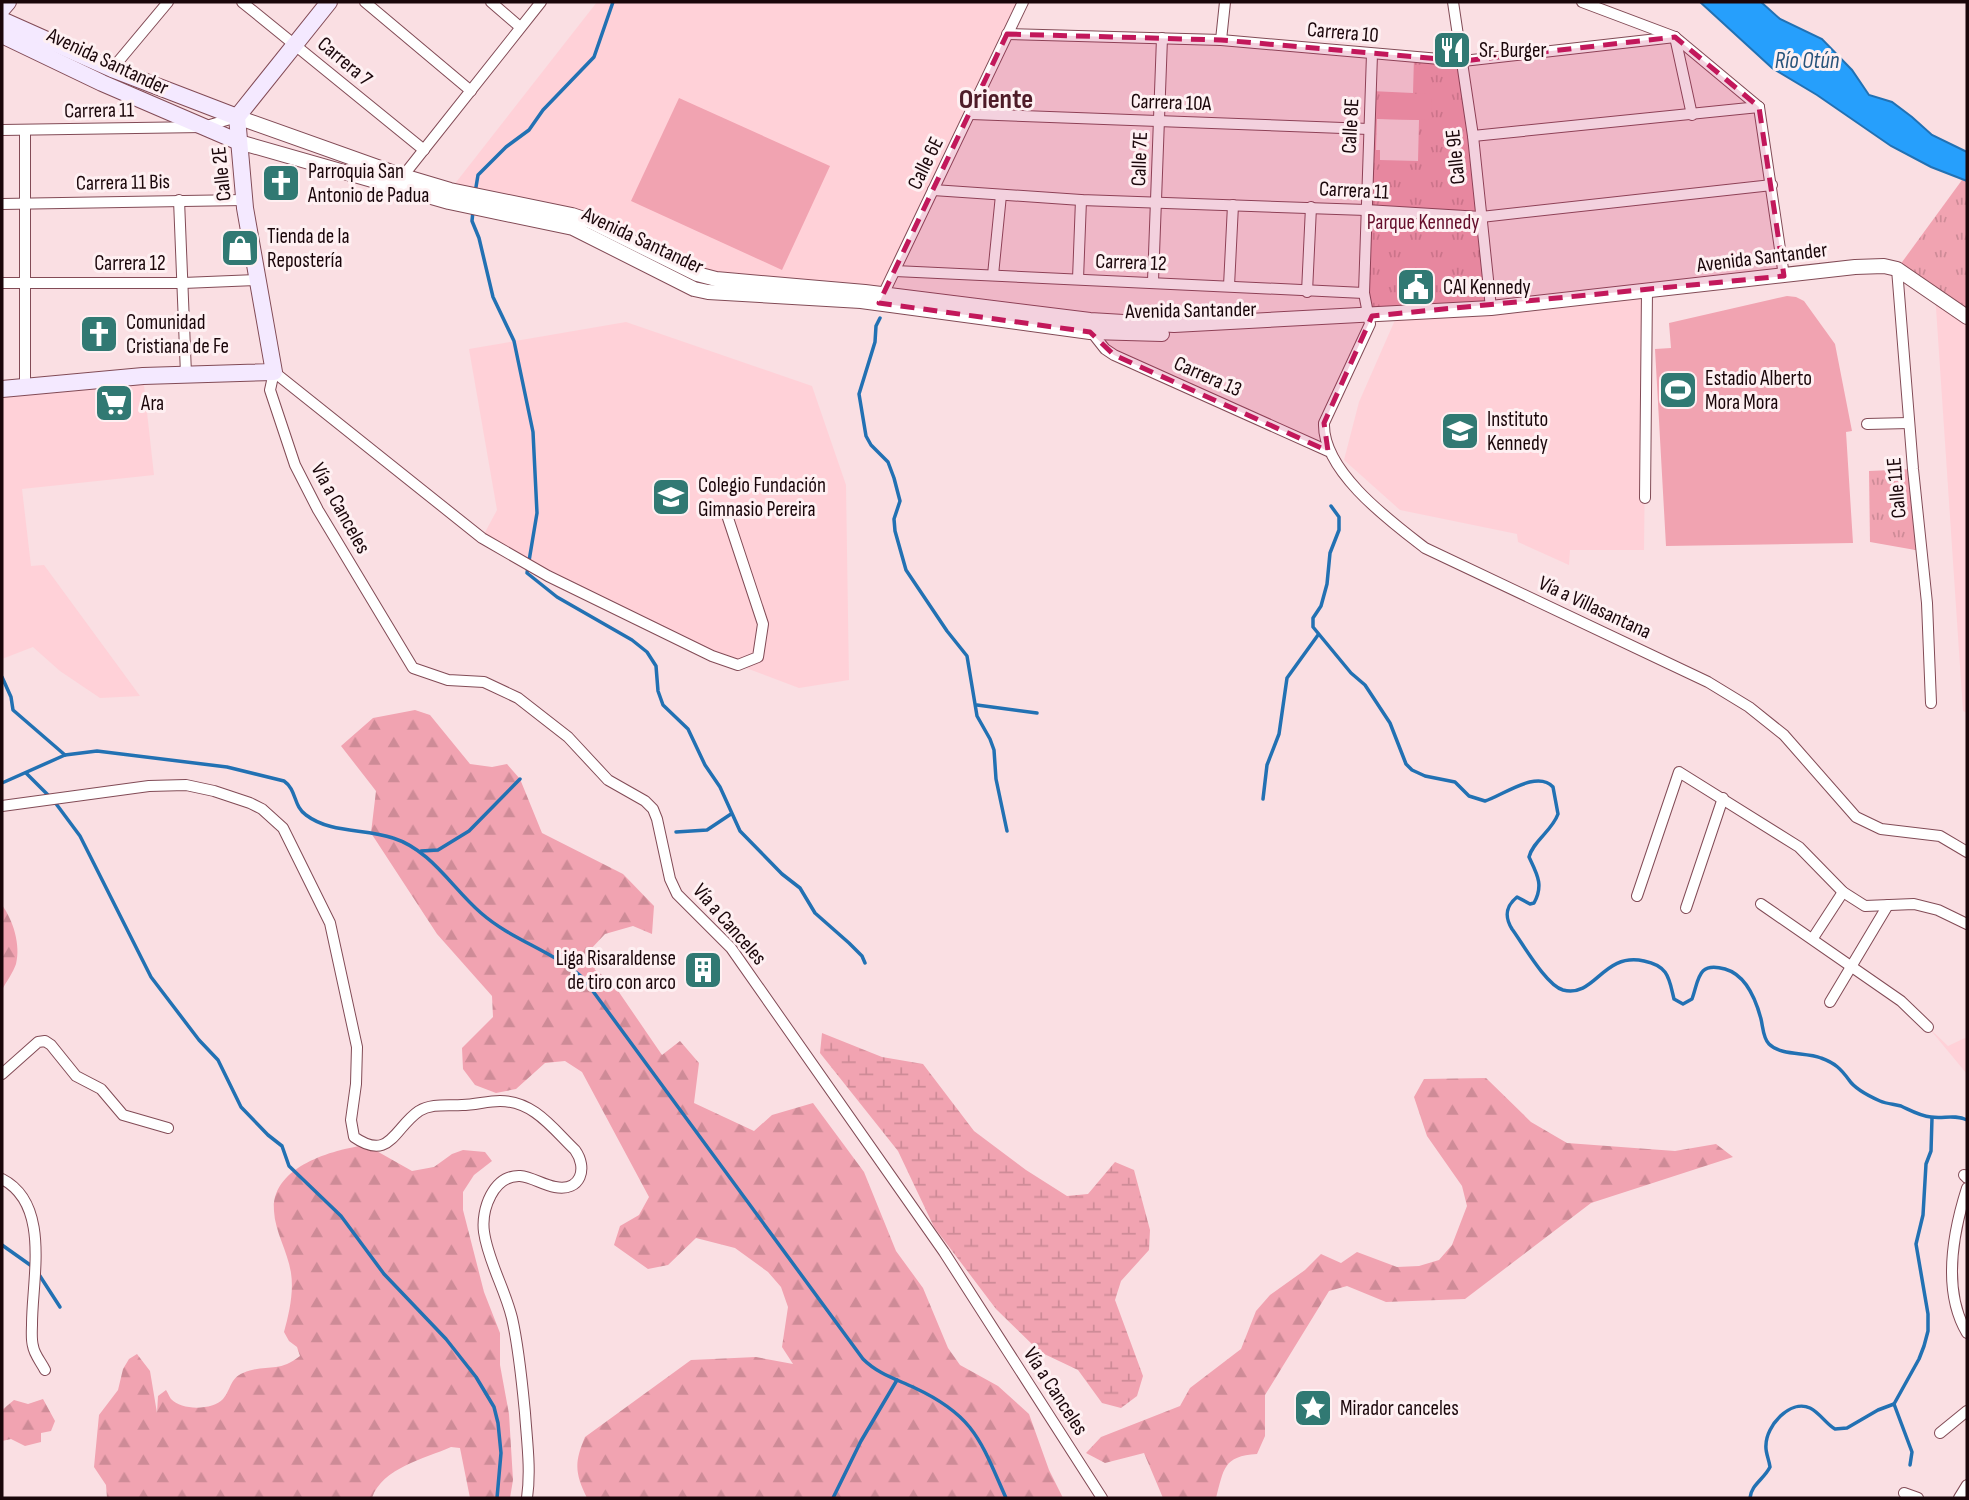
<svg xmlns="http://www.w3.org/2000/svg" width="1969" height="1500" font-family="'Sofia Sans Condensed',sans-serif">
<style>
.built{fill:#ffd1d8}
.grass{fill:url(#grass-tufts);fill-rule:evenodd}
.forest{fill:url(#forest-firs)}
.wetland{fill:url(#wetland-marsh)}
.garden{fill:#f1a3b1}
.water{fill:#269ffc;stroke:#2271b3;stroke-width:2}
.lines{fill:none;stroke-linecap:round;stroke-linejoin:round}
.stream{stroke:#2271b3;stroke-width:3.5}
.minor-casing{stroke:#824b56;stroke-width:12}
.tertiary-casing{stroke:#824b56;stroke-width:16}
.secondary-casing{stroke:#824b56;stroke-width:18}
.minor{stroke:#fff;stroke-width:10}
.tertiary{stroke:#fff;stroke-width:14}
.secondary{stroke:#f4e9ff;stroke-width:16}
.marked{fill:#c2185b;fill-opacity:0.2;stroke:#c2185b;stroke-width:5;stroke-dasharray:14 9;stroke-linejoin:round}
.labels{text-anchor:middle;stroke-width:6;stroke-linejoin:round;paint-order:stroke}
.street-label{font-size:21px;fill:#1a060a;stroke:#fef0f2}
.poi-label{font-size:21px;fill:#1a060a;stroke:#fef0f2;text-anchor:start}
.park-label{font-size:21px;fill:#650e2b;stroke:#fef0f2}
.water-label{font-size:23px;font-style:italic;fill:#29547b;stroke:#fef0f2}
.district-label{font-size:28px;font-weight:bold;fill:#4e1c28;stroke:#fef0f2}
</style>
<defs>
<pattern id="grass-tufts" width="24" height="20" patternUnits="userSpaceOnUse" patternTransform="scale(1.75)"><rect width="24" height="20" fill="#f1a3b1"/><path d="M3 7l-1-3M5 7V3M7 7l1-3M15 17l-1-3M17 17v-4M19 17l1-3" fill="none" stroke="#ce8b97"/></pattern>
<pattern id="forest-firs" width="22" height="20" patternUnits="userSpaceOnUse" patternTransform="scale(1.75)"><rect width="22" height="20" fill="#f1a3b1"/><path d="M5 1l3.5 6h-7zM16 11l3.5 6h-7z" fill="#ce8b97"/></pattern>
<pattern id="wetland-marsh" width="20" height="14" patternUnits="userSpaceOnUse" patternTransform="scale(1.75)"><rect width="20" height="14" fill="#f1a3b1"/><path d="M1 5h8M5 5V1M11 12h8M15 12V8" fill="none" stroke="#ce8b97"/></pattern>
</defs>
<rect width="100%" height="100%" fill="#fadfe3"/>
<g class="built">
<path d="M 597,2 L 1023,2 L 884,294 L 716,279 L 590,221 L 450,190 Z"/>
<path d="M 1647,291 L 1644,550 L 1570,550 L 1569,565 L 1518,542 L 1517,534 L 1400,510 L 1344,460 L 1359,402 L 1395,320 L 1423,312 Z"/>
<path d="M 1935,293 L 1967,317 L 1967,713 L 1963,711 Z"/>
<path d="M 626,322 L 812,386 L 846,485 L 849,680 L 799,688 L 738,665 L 482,538 L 497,510 L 469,349 Z"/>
<path d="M 143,376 L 154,475 L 22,489 L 31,566 L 44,565 L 140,696 L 100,698 L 60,671 L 33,647 L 2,659 L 2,389 Z"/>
<path d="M 1928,1027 L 1948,1046 L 1967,1037 L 1967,1074 Z"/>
</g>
<g class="grass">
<path d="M 1414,57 L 1463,61 L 1491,308 L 1369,316 L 1371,91 L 1413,93 ZM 1377,119 L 1419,120 L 1418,161 L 1380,160 L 1380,150 L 1376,150 ZM 1434,278 L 1434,294 L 1398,295 L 1397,279 Z"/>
<path d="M 1962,180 L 1967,181 L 1967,317 L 1897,269 Z"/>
<path d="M 1913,469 L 1921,551 L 1870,542 L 1869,471 Z"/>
</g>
<g class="forest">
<path d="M 415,710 L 430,715 L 470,764 L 492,767 L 507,764 L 520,779 L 542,833 L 623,874 L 654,906 L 652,934 L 633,926 L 605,934 L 590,950 L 595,970 L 612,982 L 662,1055 L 680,1041 L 699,1063 L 694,1103 L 754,1131 L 772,1115 L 813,1103 L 864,1172 L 896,1251 L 923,1288 L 948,1348 L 960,1365 L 998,1386 L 1029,1414 L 1049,1470 L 1063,1498 L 587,1498 C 575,1473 574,1463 585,1437 L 691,1360 L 756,1357 L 793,1364 L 782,1347 L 788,1307 L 781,1287 L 768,1272 L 735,1248 L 696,1238 L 668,1265 L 648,1269 L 614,1245 L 620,1226 L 639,1215 L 649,1197 L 582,1072 L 565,1061 L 545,1063 L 516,1089 L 496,1093 L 475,1085 L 463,1069 L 462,1048 L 493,1017 L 492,996 L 437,934 L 371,833 L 376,791 L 341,746 L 373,718 Z"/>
<path d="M 2,905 C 13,920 21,945 16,964 C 13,973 6,982 2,990 Z"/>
<path d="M 1486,1078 L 1531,1122 L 1567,1143 L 1675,1151 L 1716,1144 L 1733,1157 L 1591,1203 L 1465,1299 L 1386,1302 L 1347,1286 L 1329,1291 L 1265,1395 L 1265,1436 L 1257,1454 C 1223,1456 1224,1469 1216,1498 L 1163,1498 L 1144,1453 L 1105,1463 L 1086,1453 L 1101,1437 L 1180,1406 L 1190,1388 L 1241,1349 L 1256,1311 L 1270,1295 L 1305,1270 L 1321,1254 L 1341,1263 L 1357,1252 L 1397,1267 L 1419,1266 L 1439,1260 L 1452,1245 L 1467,1206 L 1462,1186 L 1427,1136 L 1414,1097 L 1424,1079 Z"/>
<path d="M 366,1145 L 412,1171 L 434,1167 L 452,1154 L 463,1150 L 485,1152 L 492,1161 L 474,1175 L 463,1192 L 463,1210 L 484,1292 L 500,1333 L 500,1365 L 509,1414 L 513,1480 L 510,1498 L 470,1498 L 460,1448 L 451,1447 C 424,1459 382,1468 372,1498 L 107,1498 L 106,1485 L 94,1467 L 99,1415 L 118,1390 L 123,1369 L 129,1359 L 137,1354 L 150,1371 L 157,1413 L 158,1396 L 166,1390 C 167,1391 170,1398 171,1399 C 182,1411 213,1410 223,1399 C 231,1390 230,1378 243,1373 C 267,1363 277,1374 300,1356 L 297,1347 L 289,1341 L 284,1332 C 289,1314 294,1292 291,1273 C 288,1252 275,1232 274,1211 C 271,1167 331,1150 366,1145 Z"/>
<path d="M 43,1399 L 55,1421 L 51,1431 L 41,1433 L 41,1442 L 25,1446 L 11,1439 L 2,1441 L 2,1410 L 14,1400 L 28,1404 Z"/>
</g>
<path class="wetland" d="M 822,1033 L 882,1057 L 923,1064 L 974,1131 L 1026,1170 L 1067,1196 L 1088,1194 L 1115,1162 L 1134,1170 L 1150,1230 L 1149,1250 L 1121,1281 L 1115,1300 L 1143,1376 L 1137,1396 L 1121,1408 L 1102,1403 L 1078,1370 L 1040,1352 L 996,1309 L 934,1227 L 898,1151 L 820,1053 Z"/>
<g class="garden">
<path d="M 1382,93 L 1432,94 L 1431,120 L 1382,119 Z"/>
<path d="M 679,98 L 830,166 L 782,270 L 631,201 Z"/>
<path d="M 1787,296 L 1796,297 L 1804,301 L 1835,344 L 1852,431 L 1846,432 L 1853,543 L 1666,546 L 1655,349 L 1671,348 L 1669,323 Z"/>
</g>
<path class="water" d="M 1700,2 L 1761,2 L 1780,19 L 1822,39 L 1852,70 L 1869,95 L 1892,102 L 1912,117 L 1932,135 L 1967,152 L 1967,181 L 1931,167 L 1891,146 L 1817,95 L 1772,68 Z"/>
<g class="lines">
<g class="stream">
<path d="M 475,193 L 478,175 L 506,147 L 529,130 L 543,110 L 594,57 L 613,2"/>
<path d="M 473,211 L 472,221 L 479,238 L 493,297 L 514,341 L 533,432 L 537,513 L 527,573 L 557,597 L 632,640 L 647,652 L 656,666 L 658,691 L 663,705 L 688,729 L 705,765 L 720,787 L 740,831 L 782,874 L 800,888 L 815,913 L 849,943 L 862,956 L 865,963"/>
<path d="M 880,318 L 876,326 L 875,342 L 859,394 L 866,436 L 871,445 L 888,462 L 894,478 L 900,501 L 894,519 L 895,531 L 906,570 L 947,631 L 967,656 L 977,716 L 990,739 L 994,750 L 996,779 L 1007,831"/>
<path d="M 1331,506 L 1339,517 L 1339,530 L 1330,553 L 1327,584 L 1321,606 L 1313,618 L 1313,627 L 1351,673 L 1365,685 L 1390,723 L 1406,764 L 1412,770 L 1425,776 L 1455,782 L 1469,796 L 1485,801 C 1502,796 1537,769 1553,787 L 1558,814 C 1552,831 1533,841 1529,857 C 1537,874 1544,885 1534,903 L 1530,904 L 1517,897 C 1506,906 1504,916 1512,929 C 1523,944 1546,985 1563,990 C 1596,998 1602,952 1644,961 C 1669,966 1669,979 1674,999 L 1683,1004 L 1692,999 C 1699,980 1697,961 1725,969 C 1746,975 1756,1000 1761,1019 C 1763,1027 1763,1038 1769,1044 C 1781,1056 1806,1052 1821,1058 C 1835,1063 1841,1069 1849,1080 C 1855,1089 1871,1097 1880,1101 C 1887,1104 1894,1104 1901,1106 C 1910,1110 1920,1116 1931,1117 C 1944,1119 1954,1114 1967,1120"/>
<path d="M 2,677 L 11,697 L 13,710 L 65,755"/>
<path d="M 977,705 L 1037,713"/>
<path d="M 26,773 L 49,796"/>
<path d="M 2,783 L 65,755 L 97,751 L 227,767 L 284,781 C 297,790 293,806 306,815 C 331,834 365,828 393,838 C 431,850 452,888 481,913 C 513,941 552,950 584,979 L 863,1359 C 878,1374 896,1379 915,1388 C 975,1416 981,1442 1006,1498"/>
<path d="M 1263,799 L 1267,765 L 1279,734 L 1287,678 L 1318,635"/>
<path d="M 54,801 L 80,836 L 151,977 L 199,1040 L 218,1060 L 241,1107 L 268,1135 L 282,1146 L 289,1166 L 341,1216 L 384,1274 L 446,1339 L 476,1377 L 494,1407 L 498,1423 L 501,1453 L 497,1498"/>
<path d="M 676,832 L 707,830 L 731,814"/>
<path d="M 421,851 L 438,850 L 469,831 L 520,779"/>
<path d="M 2,1245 L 33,1267"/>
<path d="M 38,1273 L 60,1307"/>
<path d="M 1894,1404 L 1912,1452 L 1910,1465"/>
<path d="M 833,1498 L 861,1441 L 897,1380"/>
<path d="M 1750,1498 C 1751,1485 1764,1479 1770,1467 C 1769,1459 1765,1452 1766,1445 C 1766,1426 1790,1399 1810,1408 C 1820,1413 1826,1424 1835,1429 L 1847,1428 L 1878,1410 L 1894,1404 L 1919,1359 L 1924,1346 L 1928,1331 L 1928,1314 L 1916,1244 L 1923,1215 L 1926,1164 L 1931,1151 L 1932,1118"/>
</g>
<defs>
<g id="minor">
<path d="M 242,2 L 424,150"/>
<path d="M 365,2 L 471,91"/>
<path d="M 491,2 L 520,27"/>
<path d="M 1453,2 L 1473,136 L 1491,308"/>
<path d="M 1582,2 L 1675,37 L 1759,107"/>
<path d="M 1007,34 L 1221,40 L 1463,61 L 1675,37"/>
<path d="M 1675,37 L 1692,115"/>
<path d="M 1221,40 L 1225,2"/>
<path d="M 1372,54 L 1364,293 L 1370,324 L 1324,423 C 1322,471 1390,521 1425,548 L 1708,682 L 1749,707 L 1784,735 L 1856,817 L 1881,829 L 1940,836 L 1967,852"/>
<path d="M 112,69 L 168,2"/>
<path d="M 1759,107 L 1784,276"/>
<path d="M 971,114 L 1369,129"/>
<path d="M 2,130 L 203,127 L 237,117"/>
<path d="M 25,130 L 25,387"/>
<path d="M 1473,136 L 1759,107"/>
<path d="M 403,176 L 541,2"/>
<path d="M 933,190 L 1081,200 L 1366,210 L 1481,217 L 1772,185"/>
<path d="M 179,200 L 186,374"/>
<path d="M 2,204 L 244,200"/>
<path d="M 1897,269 L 1913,469 L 1927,603 L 1931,703"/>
<path d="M 895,271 L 1364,293"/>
<path d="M 993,275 L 1001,195"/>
<path d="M 1078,279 L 1081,200"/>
<path d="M 1153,281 L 1162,38"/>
<path d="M 2,283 L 183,283 L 258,280"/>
<path d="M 1229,286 L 1233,205"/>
<path d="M 1307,292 L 1311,207"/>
<path d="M 881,299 L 1023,2"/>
<path d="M 1090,330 L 1105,349 L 1114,355 L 1328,451"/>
<path d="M 1867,424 L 1909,423"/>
<path d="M 1645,498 L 1647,291"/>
<path d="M 725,509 L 763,624 L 758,657 L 738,665 L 712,656 L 548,576 L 482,538 L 274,372 L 270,390 L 295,465 L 318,510 L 413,668 L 448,680 L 484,682 L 518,698 L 568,737 L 608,780 L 645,801 L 653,809 L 657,819 L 670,879 L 677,894 L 731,948 L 944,1252 L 1102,1498"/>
<path d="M 2,806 L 149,786 L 186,785 L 214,791 L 250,803 L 262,809 L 283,828 L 330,923 L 357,1047 L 356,1084 L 351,1120 L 354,1137 C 390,1162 394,1128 419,1111 C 432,1103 448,1106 462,1105 C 475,1105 487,1101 500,1101 C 534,1101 553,1129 575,1150 C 588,1168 581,1192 555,1187 C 543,1185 532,1177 520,1176 C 493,1175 481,1210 484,1232 C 488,1261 505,1289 512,1318 C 519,1349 522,1382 525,1413 C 527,1442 531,1470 527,1498"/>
<path d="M 1637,896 L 1679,772 L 1799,847 L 1843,892 L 1865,906 L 1914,904 L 1938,910 L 1967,924"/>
<path d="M 1761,904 L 1901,1001 L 1928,1027"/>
<path d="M 1686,908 L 1723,798"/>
<path d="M 1813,938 L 1843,892"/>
<path d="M 1830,1002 L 1888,905"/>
<path d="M 2,1074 L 38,1042 L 45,1041 L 51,1045 L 76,1076 L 101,1089 L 123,1115 L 168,1128"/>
<path d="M 1964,1175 L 1967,1178"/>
<path d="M 2,1179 C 51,1204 32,1279 32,1324 C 32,1330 31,1339 33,1346 C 34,1354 41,1362 45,1370"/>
<path d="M 1967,1188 C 1953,1232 1942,1291 1967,1333"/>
<path d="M 1940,1433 L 1967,1411"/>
<path d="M 1904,1493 L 1918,1498"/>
<path d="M 1959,1498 L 1967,1485"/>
</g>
<g id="tertiary">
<path d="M 237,117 L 403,176 L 450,190 L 572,215 L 590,221 L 697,274 L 716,279 L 865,292 L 1090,320 L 1174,325 L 1491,308 L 1855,267 L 1884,266 L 1897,269 L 1967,317"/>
<path d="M 239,142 L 449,202 L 573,228 L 694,289 L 708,292 L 861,301 L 1090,332 L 1162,334"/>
</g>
<g id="secondary">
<path d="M 2,9 L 8,2"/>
<path d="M 2,20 L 112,69 L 237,117"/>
<path d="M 2,35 L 102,83 L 239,142"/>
<path d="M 2,389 L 143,376 L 274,372 L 245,208 L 237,117 L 329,2"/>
</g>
</defs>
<use href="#minor" class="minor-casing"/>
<use href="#tertiary" class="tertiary-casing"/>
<use href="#secondary" class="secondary-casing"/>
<use href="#minor" class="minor"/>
<use href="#tertiary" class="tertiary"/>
<use href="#secondary" class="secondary"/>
</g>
<path class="marked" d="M 1007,34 L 1221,40 L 1463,61 L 1675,37 L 1759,107 L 1784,276 L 1372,316 L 1324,423 L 1328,451 L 1114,355 L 1090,332 L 879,303 Z"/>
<defs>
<symbol id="restaurant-square" viewBox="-11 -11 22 22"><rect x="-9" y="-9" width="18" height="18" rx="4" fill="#317973" stroke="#fef0f2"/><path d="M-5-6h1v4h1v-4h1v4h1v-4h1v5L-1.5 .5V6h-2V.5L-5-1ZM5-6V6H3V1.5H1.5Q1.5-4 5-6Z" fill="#fff"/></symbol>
<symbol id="church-square" viewBox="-11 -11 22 22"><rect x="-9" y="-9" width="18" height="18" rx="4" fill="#317973" stroke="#fef0f2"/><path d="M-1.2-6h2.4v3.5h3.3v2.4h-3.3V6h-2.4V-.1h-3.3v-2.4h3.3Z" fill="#fff"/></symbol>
<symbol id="shop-square" viewBox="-11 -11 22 22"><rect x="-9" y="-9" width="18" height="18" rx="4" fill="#317973" stroke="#fef0f2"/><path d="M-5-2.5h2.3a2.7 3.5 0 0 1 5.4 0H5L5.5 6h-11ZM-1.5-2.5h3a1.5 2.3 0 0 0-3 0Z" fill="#fff"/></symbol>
<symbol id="civic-square" viewBox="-11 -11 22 22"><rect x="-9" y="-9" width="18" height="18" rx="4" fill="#317973" stroke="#fef0f2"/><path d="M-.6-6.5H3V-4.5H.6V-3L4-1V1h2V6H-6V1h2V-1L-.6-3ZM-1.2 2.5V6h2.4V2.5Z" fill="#fff"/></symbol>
<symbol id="stadium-square" viewBox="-11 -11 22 22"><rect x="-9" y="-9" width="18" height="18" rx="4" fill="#317973" stroke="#fef0f2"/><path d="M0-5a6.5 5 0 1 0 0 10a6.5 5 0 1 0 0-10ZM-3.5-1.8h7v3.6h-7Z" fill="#fff"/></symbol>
<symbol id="supermarket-square" viewBox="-11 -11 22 22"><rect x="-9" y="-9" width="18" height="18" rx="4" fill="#317973" stroke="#fef0f2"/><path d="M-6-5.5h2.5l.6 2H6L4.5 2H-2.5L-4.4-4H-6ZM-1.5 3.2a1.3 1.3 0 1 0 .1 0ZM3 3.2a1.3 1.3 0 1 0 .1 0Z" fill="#fff"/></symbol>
<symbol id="school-square" viewBox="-11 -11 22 22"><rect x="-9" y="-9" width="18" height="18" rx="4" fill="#317973" stroke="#fef0f2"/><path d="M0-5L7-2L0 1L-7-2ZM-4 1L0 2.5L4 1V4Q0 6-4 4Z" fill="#fff"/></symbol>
<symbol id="building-square" viewBox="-11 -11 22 22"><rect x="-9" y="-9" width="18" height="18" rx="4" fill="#317973" stroke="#fef0f2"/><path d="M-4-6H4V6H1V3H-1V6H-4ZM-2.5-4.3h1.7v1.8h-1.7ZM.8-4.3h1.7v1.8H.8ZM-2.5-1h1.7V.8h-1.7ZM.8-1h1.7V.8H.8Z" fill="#fff"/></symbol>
<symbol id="sight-square" viewBox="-11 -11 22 22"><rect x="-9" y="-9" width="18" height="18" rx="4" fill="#317973" stroke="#fef0f2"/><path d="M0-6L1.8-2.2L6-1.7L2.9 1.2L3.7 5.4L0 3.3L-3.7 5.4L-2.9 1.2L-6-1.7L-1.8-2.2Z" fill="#fff"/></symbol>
</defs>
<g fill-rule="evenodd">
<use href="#restaurant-square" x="1430" y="28" width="44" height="44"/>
<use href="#church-square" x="259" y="161" width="44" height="44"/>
<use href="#shop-square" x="218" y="226" width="44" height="44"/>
<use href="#civic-square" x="1394" y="265" width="44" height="44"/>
<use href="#church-square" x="77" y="312" width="44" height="44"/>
<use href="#stadium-square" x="1656" y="368" width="44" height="44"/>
<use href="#supermarket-square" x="92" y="381" width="44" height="44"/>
<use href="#school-square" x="1438" y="409" width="44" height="44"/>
<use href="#school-square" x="649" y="475" width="44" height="44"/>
<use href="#building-square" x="681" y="948" width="44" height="44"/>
<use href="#sight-square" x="1291" y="1386" width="44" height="44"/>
</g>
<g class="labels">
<g class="street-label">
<text transform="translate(1343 32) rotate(5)" y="7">Carrera 10</text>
<text transform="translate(108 61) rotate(25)" y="7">Avenida Santander</text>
<text transform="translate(345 61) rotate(40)" y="7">Carrera 7</text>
<text transform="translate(1171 102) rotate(2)" y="7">Carrera 10A</text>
<text transform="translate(99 110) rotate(-1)" y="7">Carrera 11</text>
<text transform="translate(1350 126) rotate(-87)" y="7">Calle 8E</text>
<text transform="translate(1455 157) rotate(-96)" y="7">Calle 9E</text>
<text transform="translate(1139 159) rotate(-88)" y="7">Calle 7E</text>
<text transform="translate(925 163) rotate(-64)" y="7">Calle 6E</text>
<text transform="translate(221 174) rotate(-96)" y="7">Calle 2E</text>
<text transform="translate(123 182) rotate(-1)" y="7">Carrera 11 Bis</text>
<text transform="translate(1354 190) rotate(3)" y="7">Carrera 11</text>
<text transform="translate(643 240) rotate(25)" y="7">Avenida Santander</text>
<text transform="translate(1762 257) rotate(-7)" y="7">Avenida Santander</text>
<text transform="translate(1131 262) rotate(2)" y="7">Carrera 12</text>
<text x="130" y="270">Carrera 12</text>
<text transform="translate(1191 310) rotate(-1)" y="7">Avenida Santander</text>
<text transform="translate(1208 376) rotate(24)" y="7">Carrera 13</text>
<text transform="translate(1896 488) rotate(-95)" y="7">Calle 11E</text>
<text transform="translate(341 508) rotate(61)" y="7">Vía a Canceles</text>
<text transform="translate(1595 607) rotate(25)" y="7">Vía a Villasantana</text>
<text transform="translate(730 924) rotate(49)" y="7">Vía a Canceles</text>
<text transform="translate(1056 1391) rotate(57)" y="7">Vía a Canceles</text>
</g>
<g class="poi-label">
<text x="1479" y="57">Sr. Burger</text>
<text x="308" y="178">Parroquia San<tspan x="308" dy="24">Antonio de Padua</tspan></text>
<text x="267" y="243">Tienda de la<tspan x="267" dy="24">Repostería</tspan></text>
<text x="1443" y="294">CAI Kennedy</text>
<text x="126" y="329">Comunidad<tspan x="126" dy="24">Cristiana de Fe</tspan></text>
<text x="1705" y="385">Estadio Alberto<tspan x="1705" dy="24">Mora Mora</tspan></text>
<text x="141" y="410">Ara</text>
<text x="1487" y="426">Instituto<tspan x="1487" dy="24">Kennedy</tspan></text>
<text x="698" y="492">Colegio Fundación<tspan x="698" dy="24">Gimnasio Pereira</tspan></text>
<text x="676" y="965" text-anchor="end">Liga Risaraldense<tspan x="676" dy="24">de tiro con arco</tspan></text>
<text x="1340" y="1415">Mirador canceles</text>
</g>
<g class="park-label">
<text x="1423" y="229">Parque Kennedy</text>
</g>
<g class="water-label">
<text x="1807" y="68">Río Otún</text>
</g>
<g class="district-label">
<text x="996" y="108">Oriente</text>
</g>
</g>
<rect width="1969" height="1500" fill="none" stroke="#1a060a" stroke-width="7"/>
</svg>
